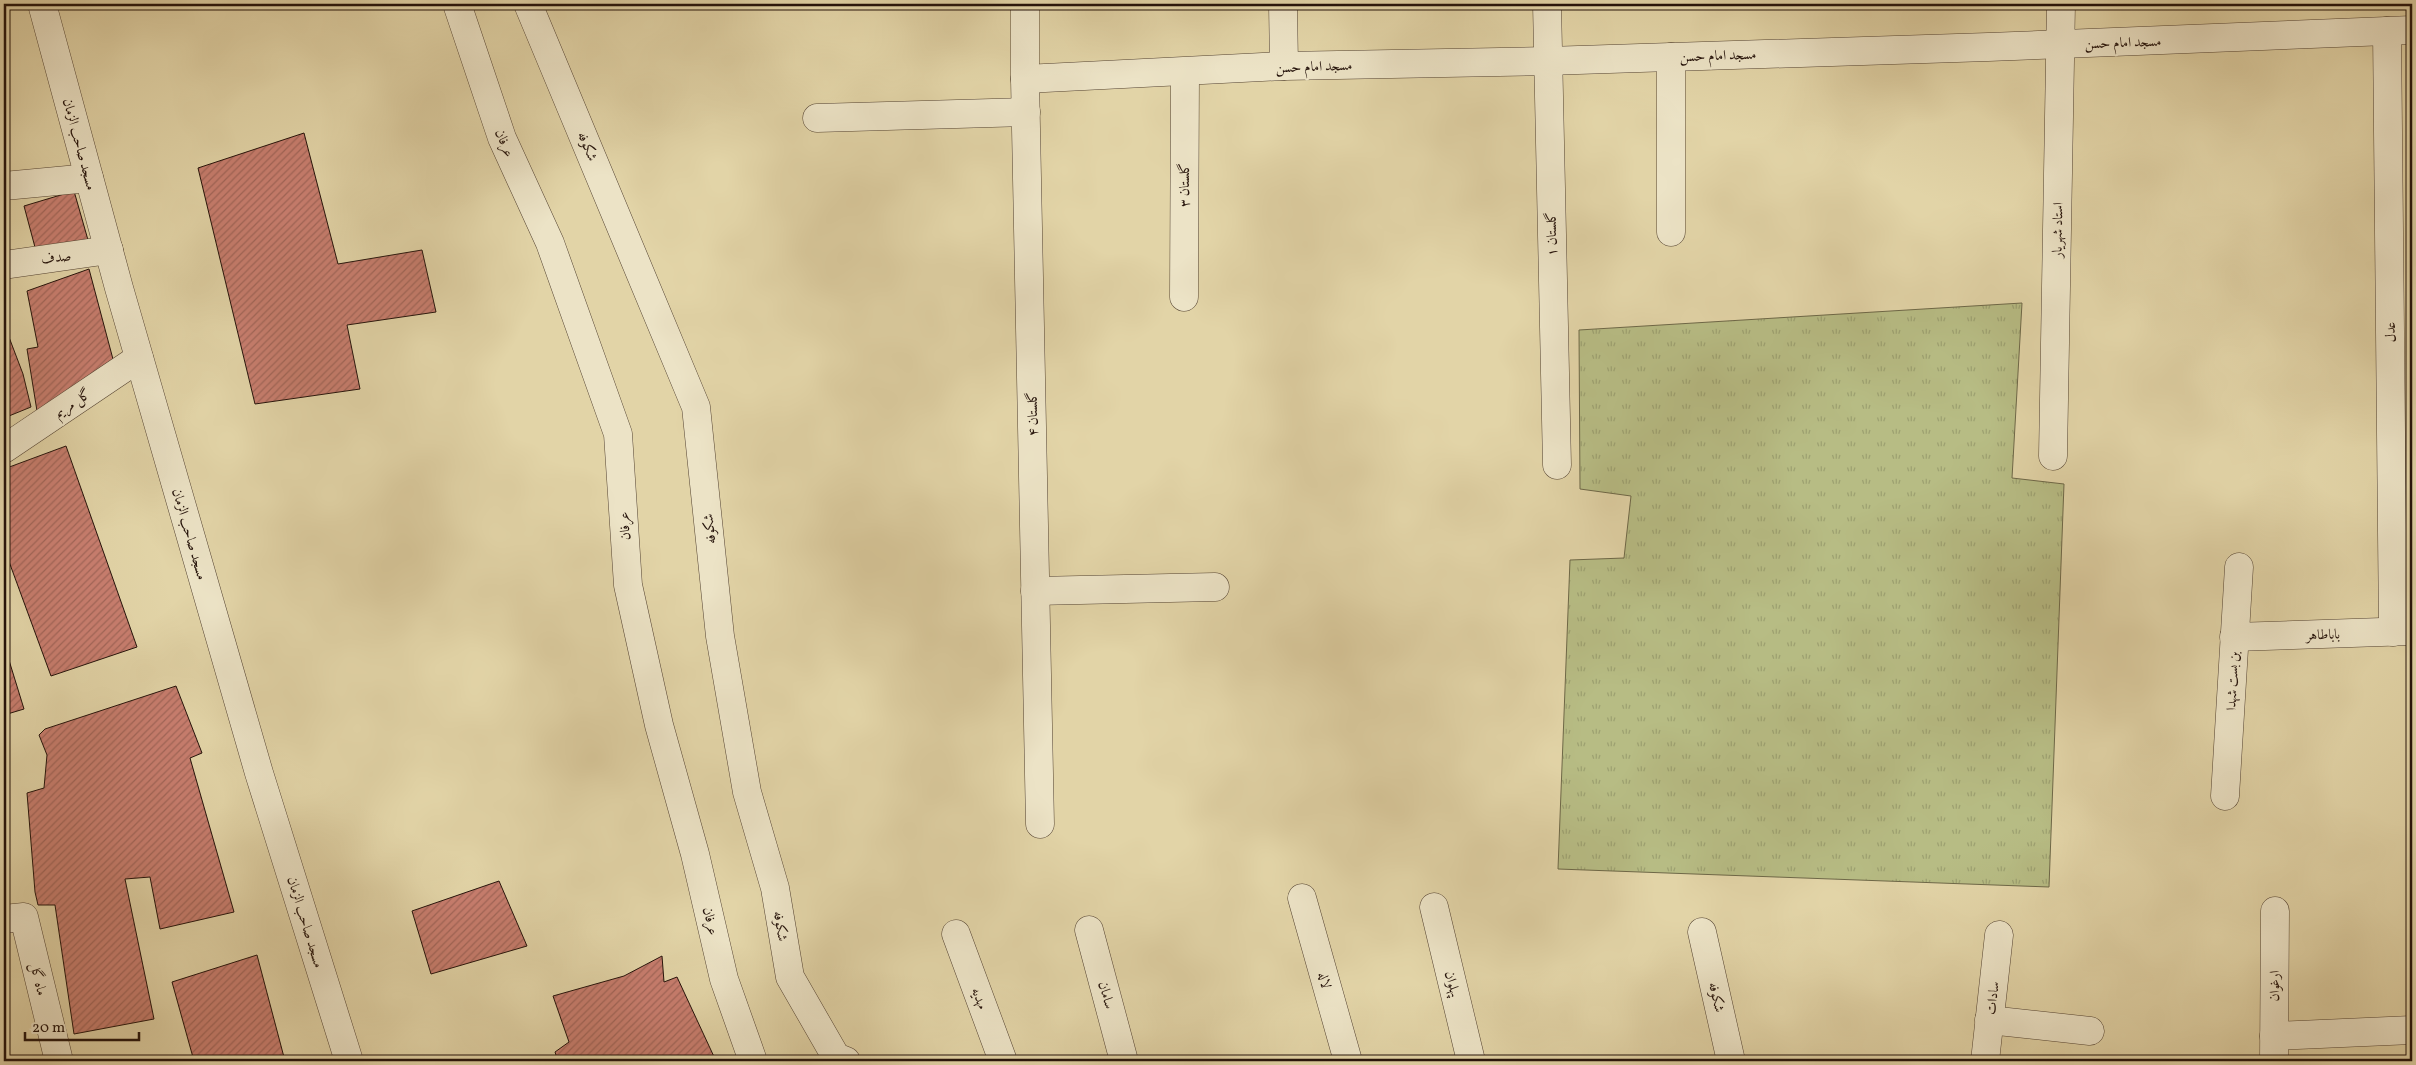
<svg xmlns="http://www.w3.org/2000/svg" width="2416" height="1065" font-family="Vollkorn,Amiri,serif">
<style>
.grass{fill:url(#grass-tufts);stroke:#6e6848}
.building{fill:url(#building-hatch);stroke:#25130b}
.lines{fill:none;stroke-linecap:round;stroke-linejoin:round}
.minor-casing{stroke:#544332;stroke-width:29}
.minor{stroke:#ece3c6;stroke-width:28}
.labels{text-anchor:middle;stroke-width:4;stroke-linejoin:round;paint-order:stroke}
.street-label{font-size:14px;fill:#25130b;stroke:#ece3c6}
</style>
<defs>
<pattern id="grass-tufts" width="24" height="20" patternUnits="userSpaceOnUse" patternTransform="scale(1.25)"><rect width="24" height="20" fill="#b7bc84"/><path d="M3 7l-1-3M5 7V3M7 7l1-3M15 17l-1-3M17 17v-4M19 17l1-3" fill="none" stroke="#9da171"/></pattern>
<pattern id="building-hatch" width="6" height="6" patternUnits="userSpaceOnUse" patternTransform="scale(1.25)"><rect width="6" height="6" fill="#c87e6f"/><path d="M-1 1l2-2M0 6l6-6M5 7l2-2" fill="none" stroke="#a26659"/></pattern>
</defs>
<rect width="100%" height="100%" fill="#e2d4a7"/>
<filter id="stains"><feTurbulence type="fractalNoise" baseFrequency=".004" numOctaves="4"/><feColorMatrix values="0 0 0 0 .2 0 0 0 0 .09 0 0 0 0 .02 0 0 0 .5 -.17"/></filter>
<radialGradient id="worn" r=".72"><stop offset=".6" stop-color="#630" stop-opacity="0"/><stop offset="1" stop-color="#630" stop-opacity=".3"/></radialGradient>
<path class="grass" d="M 2022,303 L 2012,478 L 2064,484 L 2049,887 L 1558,869 L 1570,560 L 1624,558 L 1631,496 L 1580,489 L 1579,330 Z"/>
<g class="building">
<path d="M 304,133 L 338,264 L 422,250 L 436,312 L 347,325 L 360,389 L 255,404 L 198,168 Z"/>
<path d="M 74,191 L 88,240 L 36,251 L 24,206 Z"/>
<path d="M 89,269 L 114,363 L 37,411 L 27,349 L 38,347 L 27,291 Z"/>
<path d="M 4,324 L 23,374 L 31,407 L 4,418 Z"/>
<path d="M 66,446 L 137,647 L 51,676 L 4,548 L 4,469 Z"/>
<path d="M 4,644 L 24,709 L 4,715 Z"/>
<path d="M 176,686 L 202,753 L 190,758 L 234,912 L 160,929 L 150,877 L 125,879 L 154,1019 L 74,1034 L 55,905 L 38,905 L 35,892 L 27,793 L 44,788 L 47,755 L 39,735 L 45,729 Z"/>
<path d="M 4,877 L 9,891 L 4,891 Z"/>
<path d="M 499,881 L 527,946 L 431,974 L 412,911 Z"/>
<path d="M 257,955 L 285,1061 L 194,1061 L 172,982 Z"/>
<path d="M 662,956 L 664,982 L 677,977 L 716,1061 L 558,1061 L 555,1052 L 569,1042 L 553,996 L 624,976 Z"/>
<path d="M 4,993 L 9,1035 L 4,1035 Z"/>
</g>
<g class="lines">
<defs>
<g id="minor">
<path d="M 42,4 L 119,288 L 259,773 L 349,1061"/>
<path d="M 457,4 L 502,138 L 550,243 L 618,434 L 628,585 L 659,725 L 695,854 L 724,979 L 753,1061"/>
<path d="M 528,4 L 696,407 L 720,636 L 747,792 L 775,888 L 790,977 L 836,1057 L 846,1061"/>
<path d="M 1025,4 L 1025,79 L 1040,824"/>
<path d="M 1283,4 L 1284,66"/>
<path d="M 1547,4 L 1557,465"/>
<path d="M 2387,31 L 2393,632"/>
<path d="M 1671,57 L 1671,232"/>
<path d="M 1025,79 L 1284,66 L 1547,61 L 1988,47 L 2412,30"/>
<path d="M 817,118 L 1026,112"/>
<path d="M 4,186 L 89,178"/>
<path d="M 4,265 L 109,250"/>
<path d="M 1184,297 L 1185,72"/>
<path d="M 4,449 L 139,358"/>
<path d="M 2053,456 L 2061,4"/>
<path d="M 1035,591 L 1215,587"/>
<path d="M 2234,637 L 2411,631"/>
<path d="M 2225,796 L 2239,567"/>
<path d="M 1302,898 L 1348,1061"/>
<path d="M 1434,907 L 1471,1061"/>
<path d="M 4,919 L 24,917 L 59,1061"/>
<path d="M 1089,930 L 1124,1061"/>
<path d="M 1702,932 L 1731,1061"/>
<path d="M 956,934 L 1003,1061"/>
<path d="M 1989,1020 L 2090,1031"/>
<path d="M 2274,1036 L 2412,1030"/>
<path d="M 1985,1061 L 1999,935"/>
<path d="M 2274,1061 L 2275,911"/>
</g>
</defs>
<use href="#minor" class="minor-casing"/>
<use href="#minor" class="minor"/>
</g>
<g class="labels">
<g class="street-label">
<text transform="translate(2123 42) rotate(-2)" y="5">مسجد امام حسن</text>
<text transform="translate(1718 55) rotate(-2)" y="5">مسجد امام حسن</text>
<text transform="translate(1314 66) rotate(-2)" y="5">مسجد امام حسن</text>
<text transform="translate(505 143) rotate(68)" y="5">عرفان</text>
<text transform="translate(80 144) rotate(75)" y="5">مسجد صاحب الزمان</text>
<text transform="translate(588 146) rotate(67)" y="5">شکوفه</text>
<text transform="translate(1184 185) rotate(-90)" y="5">گلستان ۳</text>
<text transform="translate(2057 230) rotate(-89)" y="5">استاد شهریار</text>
<text transform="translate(1551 234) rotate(-91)" y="5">گلستان ۱</text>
<text transform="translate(56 257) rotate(-8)" y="5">صدف</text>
<text transform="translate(2390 332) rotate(-91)" y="5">عدل</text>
<text transform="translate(72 403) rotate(-34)" y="5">گل مریم</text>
<text transform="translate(1032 414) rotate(-91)" y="5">گلستان ۴</text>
<text transform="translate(624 526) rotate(-94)" y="5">عرفان</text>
<text transform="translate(709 529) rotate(-96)" y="5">شکوفه</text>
<text transform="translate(190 534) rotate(74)" y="5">مسجد صاحب الزمان</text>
<text transform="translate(2323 634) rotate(-2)" y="5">باباطاهر</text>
<text transform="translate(2232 681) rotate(-87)" y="5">بن بست شهدا</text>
<text transform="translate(711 921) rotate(77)" y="5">عرفان</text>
<text transform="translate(306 922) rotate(73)" y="5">مسجد صاحب الزمان</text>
<text transform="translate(781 926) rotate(81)" y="5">شکوفه</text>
<text transform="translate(39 979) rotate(76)" y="5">ماه گل</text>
<text transform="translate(1325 980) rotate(74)" y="5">لاله</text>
<text transform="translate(1453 984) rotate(76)" y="5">پهلوان</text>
<text transform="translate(2274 986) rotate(-90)" y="5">ارغوان</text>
<text transform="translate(1107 995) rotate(75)" y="5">سامان</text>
<text transform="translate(1717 997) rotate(77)" y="5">شکوفه</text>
<text transform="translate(980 998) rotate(70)" y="5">مهدیه</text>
<text transform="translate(1992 998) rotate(-83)" y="5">سادات</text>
</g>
</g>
<rect width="2416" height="1065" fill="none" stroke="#e2d4a7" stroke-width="20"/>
<rect x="5" y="5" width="2406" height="1055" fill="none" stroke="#25130b" stroke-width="2.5"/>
<rect x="10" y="10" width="2396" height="1045" fill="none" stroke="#25130b"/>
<path d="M25 1032v8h114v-8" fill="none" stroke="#25130b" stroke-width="2.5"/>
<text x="32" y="1032" font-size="15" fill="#25130b" stroke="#ece3c6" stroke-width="4" paint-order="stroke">20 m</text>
<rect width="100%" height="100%" filter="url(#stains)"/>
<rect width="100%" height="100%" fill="url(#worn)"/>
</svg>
